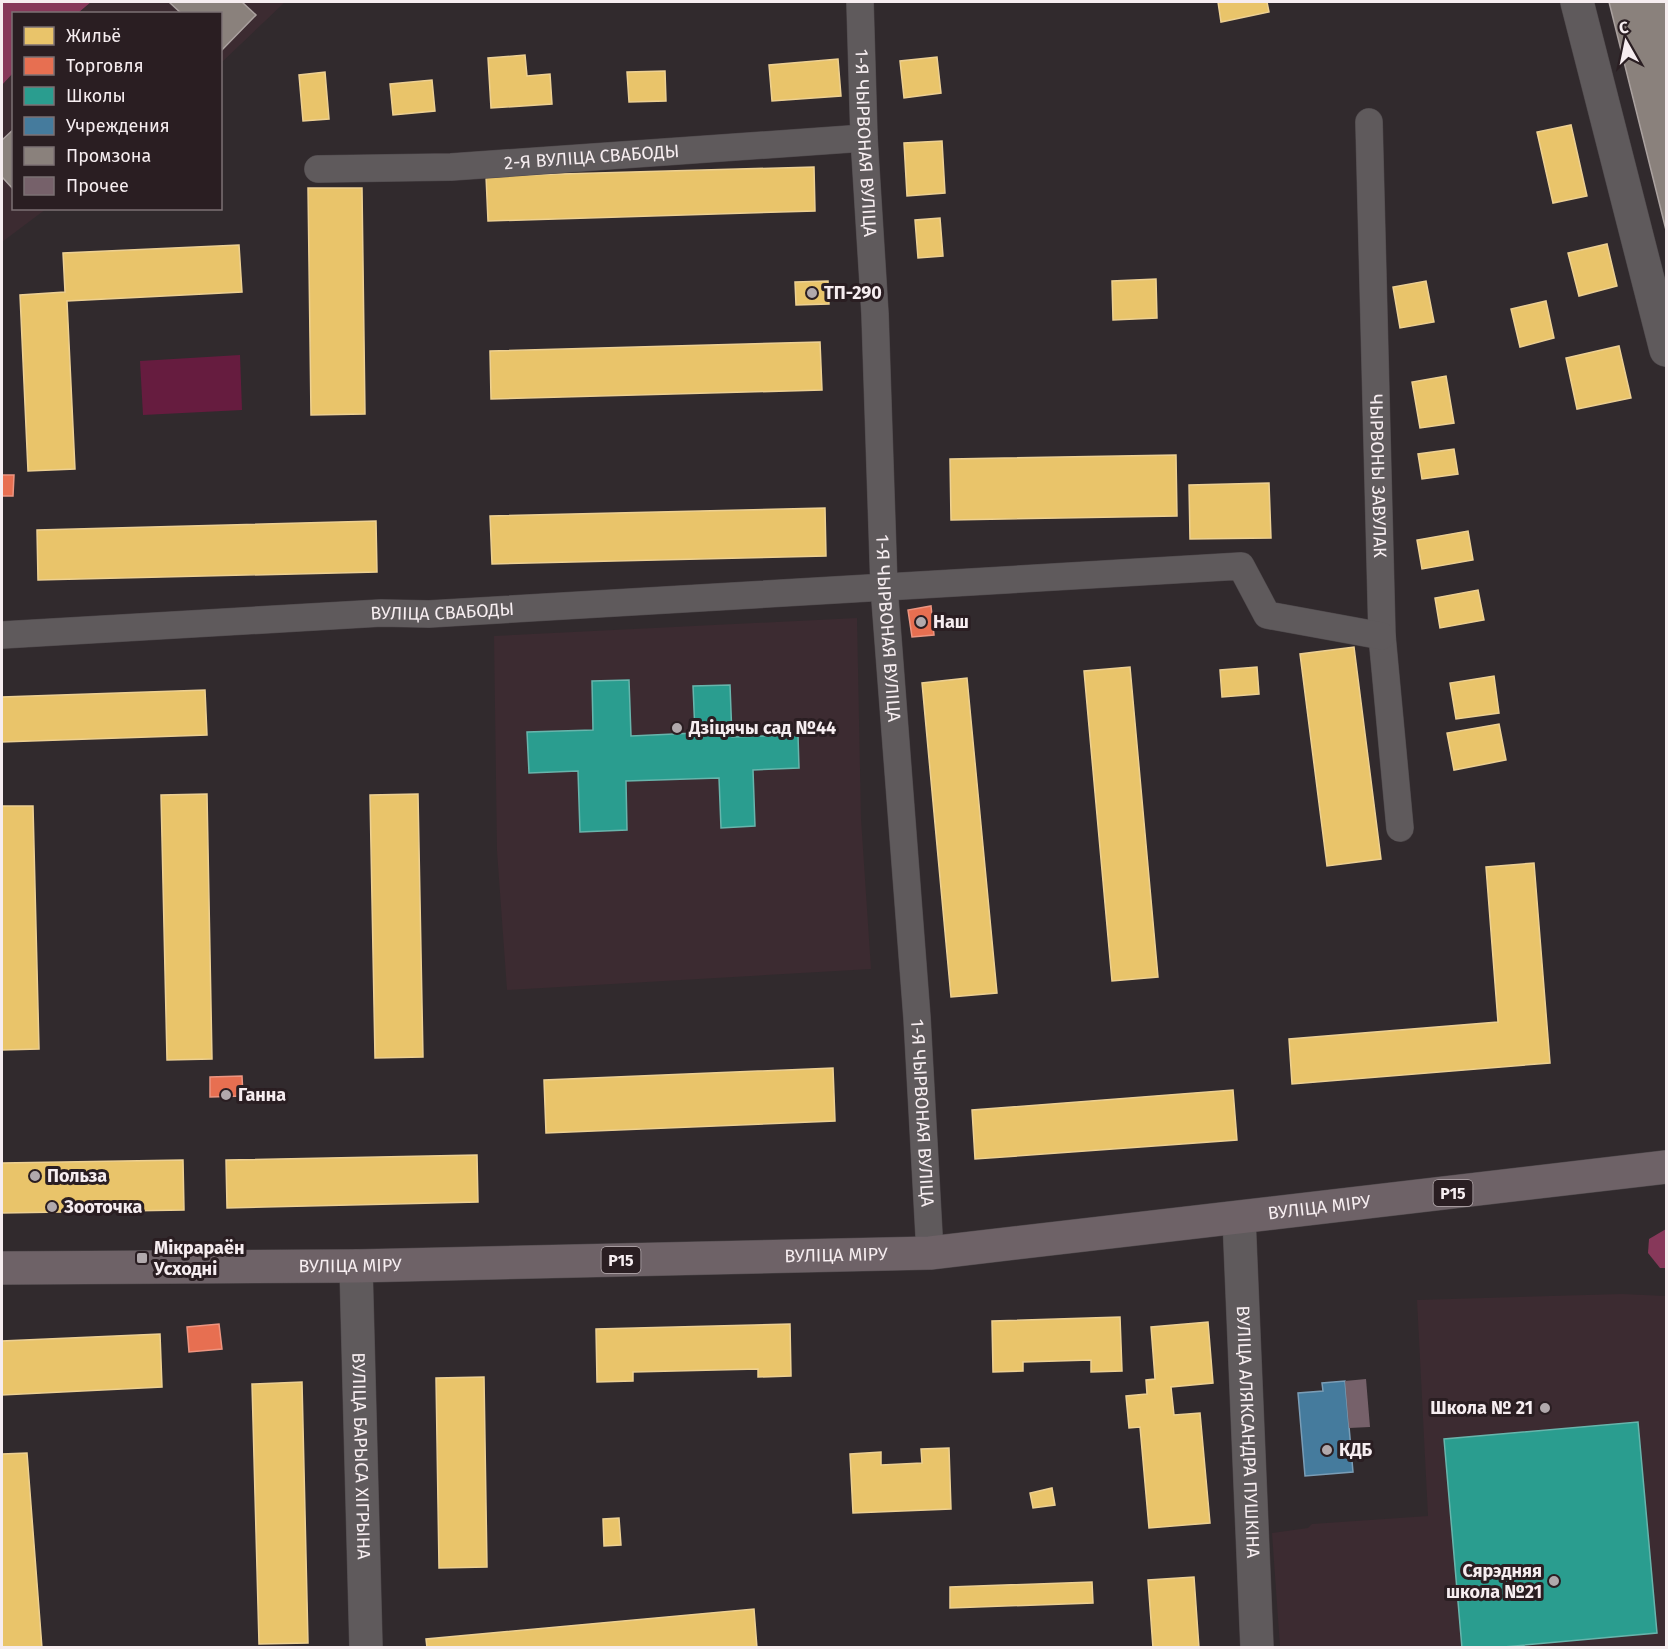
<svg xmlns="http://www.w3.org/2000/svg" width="1668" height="1649" font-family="'Fira Sans',sans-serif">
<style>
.built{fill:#3c2b31}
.green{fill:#661c3f}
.forest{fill:#87385a}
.homes{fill:#e9c46a;stroke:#edd092;stroke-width:1.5}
.shops{fill:#e76f51;stroke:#ec9581;stroke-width:1.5}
.schools{fill:#2a9d8f;stroke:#67b5ac;stroke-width:1.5}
.public{fill:#457b9d;stroke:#7a9db6;stroke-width:1.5}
.industry{fill:#8a817c;stroke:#aaa19f;stroke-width:1.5}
.building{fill:#76616a}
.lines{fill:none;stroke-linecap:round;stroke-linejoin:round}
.minor-casing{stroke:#4d474a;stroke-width:28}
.tertiary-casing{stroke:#4d474a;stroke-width:34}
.primary-casing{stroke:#4d474a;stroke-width:34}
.minor{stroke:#5f5a5c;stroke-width:27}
.tertiary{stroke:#5f5a5c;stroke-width:33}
.primary{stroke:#6e6267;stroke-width:33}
.poi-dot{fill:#b1a9ac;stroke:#2a1e22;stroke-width:2}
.labels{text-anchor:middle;stroke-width:6;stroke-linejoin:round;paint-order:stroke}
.shield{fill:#2a1e22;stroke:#b9afb2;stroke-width:1.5}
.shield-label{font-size:16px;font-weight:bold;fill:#f6edf0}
.street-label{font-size:18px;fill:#f6edf0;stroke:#2a1e22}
.poi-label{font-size:18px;font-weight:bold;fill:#f6edf0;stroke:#2a1e22;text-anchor:start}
</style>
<rect width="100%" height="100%" fill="#312a2d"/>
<g class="built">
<path d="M 91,2 L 285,2 L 221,63 L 220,14 L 78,14 Z"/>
<path d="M 13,73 L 14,208 L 46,209 L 2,242 L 2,85 Z"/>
<path d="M 857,618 L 861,819 L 871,969 L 507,990 L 497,851 L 494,636 Z"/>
<path d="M 1622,1294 L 1666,1296 L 1666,1647 L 1280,1647 L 1272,1533 L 1308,1528 L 1312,1524 L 1428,1516 L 1417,1300 Z"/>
</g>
<path class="green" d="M 240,355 L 242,410 L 143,415 L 140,361 Z"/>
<g class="forest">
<path d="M 2,2 L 91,2 L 78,13 L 14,14 L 13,73 L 2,85 Z"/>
<path d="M 1666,1229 L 1666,1268 L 1660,1268 L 1648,1253 L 1649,1239 Z"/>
</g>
<g class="homes">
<path d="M 1218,2 L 1267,2 L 1269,12 L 1221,22 Z"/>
<path d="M 525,55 L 527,76 L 550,74 L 552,104 L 491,108 L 488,58 Z"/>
<path d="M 937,57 L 941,93 L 904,98 L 900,61 Z"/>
<path d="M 838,59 L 841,96 L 772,101 L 769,65 Z"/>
<path d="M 665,71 L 666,101 L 629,102 L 627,72 Z"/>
<path d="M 325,72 L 329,119 L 303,121 L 299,75 Z"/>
<path d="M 432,80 L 435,111 L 393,115 L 390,84 Z"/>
<path d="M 1571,125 L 1587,196 L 1553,203 L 1537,132 Z"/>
<path d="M 942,141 L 945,193 L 907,196 L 904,143 Z"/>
<path d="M 814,167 L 815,211 L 488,221 L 486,176 Z"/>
<path d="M 308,188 L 362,188 L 365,414 L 311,415 Z"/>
<path d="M 940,218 L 943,256 L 918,258 L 915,220 Z"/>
<path d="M 1607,244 L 1617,286 L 1579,296 L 1568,253 Z"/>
<path d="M 239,245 L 242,292 L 67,301 L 75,469 L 28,471 L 20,295 L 65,292 L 63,253 Z"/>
<path d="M 1156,279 L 1157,318 L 1113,320 L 1112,281 Z"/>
<path d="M 828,281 L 829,304 L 796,305 L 795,282 Z"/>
<path d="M 1426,281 L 1434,322 L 1400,328 L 1393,287 Z"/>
<path d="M 1546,301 L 1554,338 L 1520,347 L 1511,309 Z"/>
<path d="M 820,342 L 822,390 L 491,399 L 490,351 Z"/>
<path d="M 1619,346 L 1631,398 L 1577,409 L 1566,358 Z"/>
<path d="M 1446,376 L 1454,423 L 1420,428 L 1412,382 Z"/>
<path d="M 1454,449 L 1458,474 L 1422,479 L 1418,454 Z"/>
<path d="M 1176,455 L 1177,516 L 951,520 L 950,459 Z"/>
<path d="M 1269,483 L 1271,538 L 1190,539 L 1189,485 Z"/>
<path d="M 825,508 L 826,556 L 492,564 L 490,516 Z"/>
<path d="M 376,521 L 377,572 L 38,580 L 37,530 Z"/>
<path d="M 1468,531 L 1473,560 L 1422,569 L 1417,540 Z"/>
<path d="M 1478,590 L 1484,620 L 1440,628 L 1435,598 Z"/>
<path d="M 1354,647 L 1381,859 L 1327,866 L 1300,654 Z"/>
<path d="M 1130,667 L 1158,977 L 1112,981 L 1084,671 Z"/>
<path d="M 1257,667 L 1259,694 L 1222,697 L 1220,670 Z"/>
<path d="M 1494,676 L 1499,713 L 1456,719 L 1450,683 Z"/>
<path d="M 967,678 L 997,993 L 951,997 L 922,683 Z"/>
<path d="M 205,690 L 207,735 L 2,742 L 2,697 Z"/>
<path d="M 1499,724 L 1506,760 L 1454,770 L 1447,733 Z"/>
<path d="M 207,794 L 212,1059 L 167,1060 L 161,795 Z"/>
<path d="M 418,794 L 423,1057 L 375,1058 L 370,795 Z"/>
<path d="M 2,806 L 33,806 L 39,1049 L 2,1050 Z"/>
<path d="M 1534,863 L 1550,1063 L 1292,1084 L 1289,1039 L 1498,1022 L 1486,867 Z"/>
<path d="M 833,1068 L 835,1121 L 546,1133 L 544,1080 Z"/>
<path d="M 1233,1090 L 1237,1140 L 975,1159 L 972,1110 Z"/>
<path d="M 477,1155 L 478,1202 L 227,1208 L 226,1160 Z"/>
<path d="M 183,1160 L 184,1210 L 2,1213 L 2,1163 Z"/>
<path d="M 1120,1317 L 1122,1371 L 1091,1372 L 1091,1360 L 1023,1362 L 1023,1371 L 993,1372 L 992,1321 Z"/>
<path d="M 1208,1322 L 1213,1383 L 1171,1387 L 1174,1415 L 1200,1413 L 1210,1523 L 1149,1528 L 1140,1427 L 1129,1428 L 1126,1396 L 1147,1394 L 1146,1380 L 1155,1379 L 1151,1327 Z"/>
<path d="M 790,1324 L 791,1376 L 758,1377 L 758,1369 L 633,1372 L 633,1381 L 597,1382 L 596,1329 Z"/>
<path d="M 160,1334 L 162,1387 L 2,1395 L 2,1341 Z"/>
<path d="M 484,1377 L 487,1567 L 439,1568 L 436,1378 Z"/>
<path d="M 302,1382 L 308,1643 L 259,1644 L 252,1384 Z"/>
<path d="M 949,1448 L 951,1509 L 853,1513 L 850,1454 L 881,1452 L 881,1465 L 922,1463 L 921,1449 Z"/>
<path d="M 27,1453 L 42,1648 L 2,1648 L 2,1454 Z"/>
<path d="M 1052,1488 L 1055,1505 L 1033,1508 L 1030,1493 Z"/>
<path d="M 619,1518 L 621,1545 L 604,1546 L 603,1519 Z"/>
<path d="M 1194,1577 L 1199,1648 L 1153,1648 L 1148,1580 Z"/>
<path d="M 1092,1582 L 1093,1603 L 950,1608 L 950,1587 Z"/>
<path d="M 754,1609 L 757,1648 L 427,1648 L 426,1639 Z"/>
</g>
<g class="shops">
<path d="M 2,475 L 14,475 L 13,496 L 2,496 Z"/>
<path d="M 931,606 L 934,635 L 912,637 L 908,610 Z"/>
<path d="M 242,1076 L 243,1096 L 210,1097 L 210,1077 Z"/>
<path d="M 219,1324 L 222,1349 L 189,1352 L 187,1327 Z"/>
</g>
<g class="schools">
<path d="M 629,680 L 631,736 L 695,733 L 693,686 L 730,685 L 732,737 L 798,735 L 799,768 L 753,770 L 755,826 L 721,828 L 719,778 L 626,781 L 627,830 L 580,832 L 578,771 L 529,773 L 527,732 L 593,730 L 592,681 Z"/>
<path d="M 1638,1422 L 1657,1633 L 1492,1648 L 1462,1648 L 1444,1439 Z"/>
</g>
<path class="public" d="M 1345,1381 L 1353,1472 L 1305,1476 L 1298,1393 L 1323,1391 L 1322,1383 Z"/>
<g class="industry">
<path d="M 169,2 L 242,2 L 256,15 L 221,51 L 220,14 L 182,14 Z"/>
<path d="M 1609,2 L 1666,2 L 1666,230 Z"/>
<path d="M 14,129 L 14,190 L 2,177 L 2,140 Z"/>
</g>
<path class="building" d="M 1366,1379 L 1370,1427 L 1349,1428 L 1345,1381 Z"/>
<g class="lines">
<defs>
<g id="minor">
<path id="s1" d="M 860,2 L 864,138 L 875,314 L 884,587 L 917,1018 L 930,1253"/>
<path id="s2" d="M 1369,122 L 1382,636 L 1400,828"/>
<path id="s3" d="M 318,169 L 451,167 L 864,138"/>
<path id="s4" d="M 2,635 L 381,613 L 429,614 L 1241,566 L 1267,615 L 1382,636"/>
</g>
<g id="tertiary">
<path d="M 1577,2 L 1666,350"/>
<path id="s5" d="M 1239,1218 L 1257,1648"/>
<path id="s6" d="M 356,1266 L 366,1648"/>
</g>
<g id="primary">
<path id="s7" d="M 2,1268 L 356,1266 L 930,1253 L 1666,1167"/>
</g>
</defs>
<use href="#minor" class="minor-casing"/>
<use href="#tertiary" class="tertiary-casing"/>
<use href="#primary" class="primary-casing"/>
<use href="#minor" class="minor"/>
<use href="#tertiary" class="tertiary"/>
<use href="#primary" class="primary"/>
</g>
<g class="poi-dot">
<circle cx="812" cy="293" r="6"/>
<circle cx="921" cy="622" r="6"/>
<circle cx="677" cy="728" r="6"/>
<circle cx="226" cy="1095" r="6"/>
<circle cx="35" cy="1176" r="6"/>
<circle cx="52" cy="1207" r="6"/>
<rect x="136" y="1252" width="12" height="12" rx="3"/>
<circle cx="1545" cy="1408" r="6"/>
<circle cx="1327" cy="1450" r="6"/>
<circle cx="1554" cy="1581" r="6"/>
</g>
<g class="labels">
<g class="shield">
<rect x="1433.5" y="1180" width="39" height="26" rx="4.5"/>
<rect x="601.5" y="1247" width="39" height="26" rx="4.5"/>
</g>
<g class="shield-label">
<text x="1453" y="1199">Р15</text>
<text x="621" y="1266">Р15</text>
</g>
<g class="street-label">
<text dy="6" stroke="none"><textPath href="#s1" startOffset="141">1-Я ЧЫРВОНАЯ ВУЛІЦА</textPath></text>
<text dy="6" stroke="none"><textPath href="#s3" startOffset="274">2-Я ВУЛІЦА СВАБОДЫ</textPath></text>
<text dy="6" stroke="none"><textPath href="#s2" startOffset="354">ЧЫРВОНЫ ЗАВУЛАК</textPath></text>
<text dy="6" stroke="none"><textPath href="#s4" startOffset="441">ВУЛІЦА СВАБОДЫ</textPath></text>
<text dy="6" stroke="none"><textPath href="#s1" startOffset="627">1-Я ЧЫРВОНАЯ ВУЛІЦА</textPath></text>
<text dy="6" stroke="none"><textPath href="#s1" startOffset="1113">1-Я ЧЫРВОНАЯ ВУЛІЦА</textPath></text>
<text dy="6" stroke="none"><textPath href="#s7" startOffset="1320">ВУЛІЦА МІРУ</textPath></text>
<text dy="6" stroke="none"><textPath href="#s7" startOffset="834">ВУЛІЦА МІРУ</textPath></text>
<text dy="6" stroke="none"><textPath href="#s7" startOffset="348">ВУЛІЦА МІРУ</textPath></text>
<text dy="6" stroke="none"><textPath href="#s5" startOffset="214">ВУЛІЦА АЛЯКСАНДРА ПУШКІНА</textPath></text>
<text dy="6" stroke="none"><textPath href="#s6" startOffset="190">ВУЛІЦА БАРЫСА ХІГРЫНА</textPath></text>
</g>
<g class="poi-label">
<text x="824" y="299">ТП-290</text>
<text x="933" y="628">Наш</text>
<text x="689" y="734">Дзіцячы сад №44</text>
<text x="238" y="1101">Ганна</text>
<text x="47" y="1182">Польза</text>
<text x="64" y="1213">Зооточка</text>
<text x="154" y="1254">Мікрараён<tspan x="154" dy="21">Усходні</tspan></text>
<text x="1533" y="1414" text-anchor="end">Школа № 21</text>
<text x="1339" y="1456">КДБ</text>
<text x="1542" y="1577" text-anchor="end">Сярэдняя<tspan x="1542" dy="21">школа №21</tspan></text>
</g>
</g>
<rect width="1668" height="1649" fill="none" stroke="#f6edf0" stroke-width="6"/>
<rect x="12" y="12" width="210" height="198" fill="#2a1e22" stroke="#7c7174" stroke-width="1.5"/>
<rect x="24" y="27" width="30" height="18" fill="#e9c46a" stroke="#7c7174" stroke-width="1.5"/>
<text x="66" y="42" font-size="18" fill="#f6edf0">Жильё</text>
<rect x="24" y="57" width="30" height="18" fill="#e76f51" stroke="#7c7174" stroke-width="1.5"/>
<text x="66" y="72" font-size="18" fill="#f6edf0">Торговля</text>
<rect x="24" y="87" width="30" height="18" fill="#2a9d8f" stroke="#7c7174" stroke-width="1.5"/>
<text x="66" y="102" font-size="18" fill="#f6edf0">Школы</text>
<rect x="24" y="117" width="30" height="18" fill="#457b9d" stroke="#7c7174" stroke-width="1.5"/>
<text x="66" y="132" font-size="18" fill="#f6edf0">Учреждения</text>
<rect x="24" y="147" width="30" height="18" fill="#8a817c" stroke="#7c7174" stroke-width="1.5"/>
<text x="66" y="162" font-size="18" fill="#f6edf0">Промзона</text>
<rect x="24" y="177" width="30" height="18" fill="#76616a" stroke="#7c7174" stroke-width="1.5"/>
<text x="66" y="192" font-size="18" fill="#f6edf0">Прочее</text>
<g transform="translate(1626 42) rotate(351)" stroke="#2a1e22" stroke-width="4.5" paint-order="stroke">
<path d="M0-4.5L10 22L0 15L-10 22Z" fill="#f6edf0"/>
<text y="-9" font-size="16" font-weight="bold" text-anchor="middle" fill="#f6edf0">С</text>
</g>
</svg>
